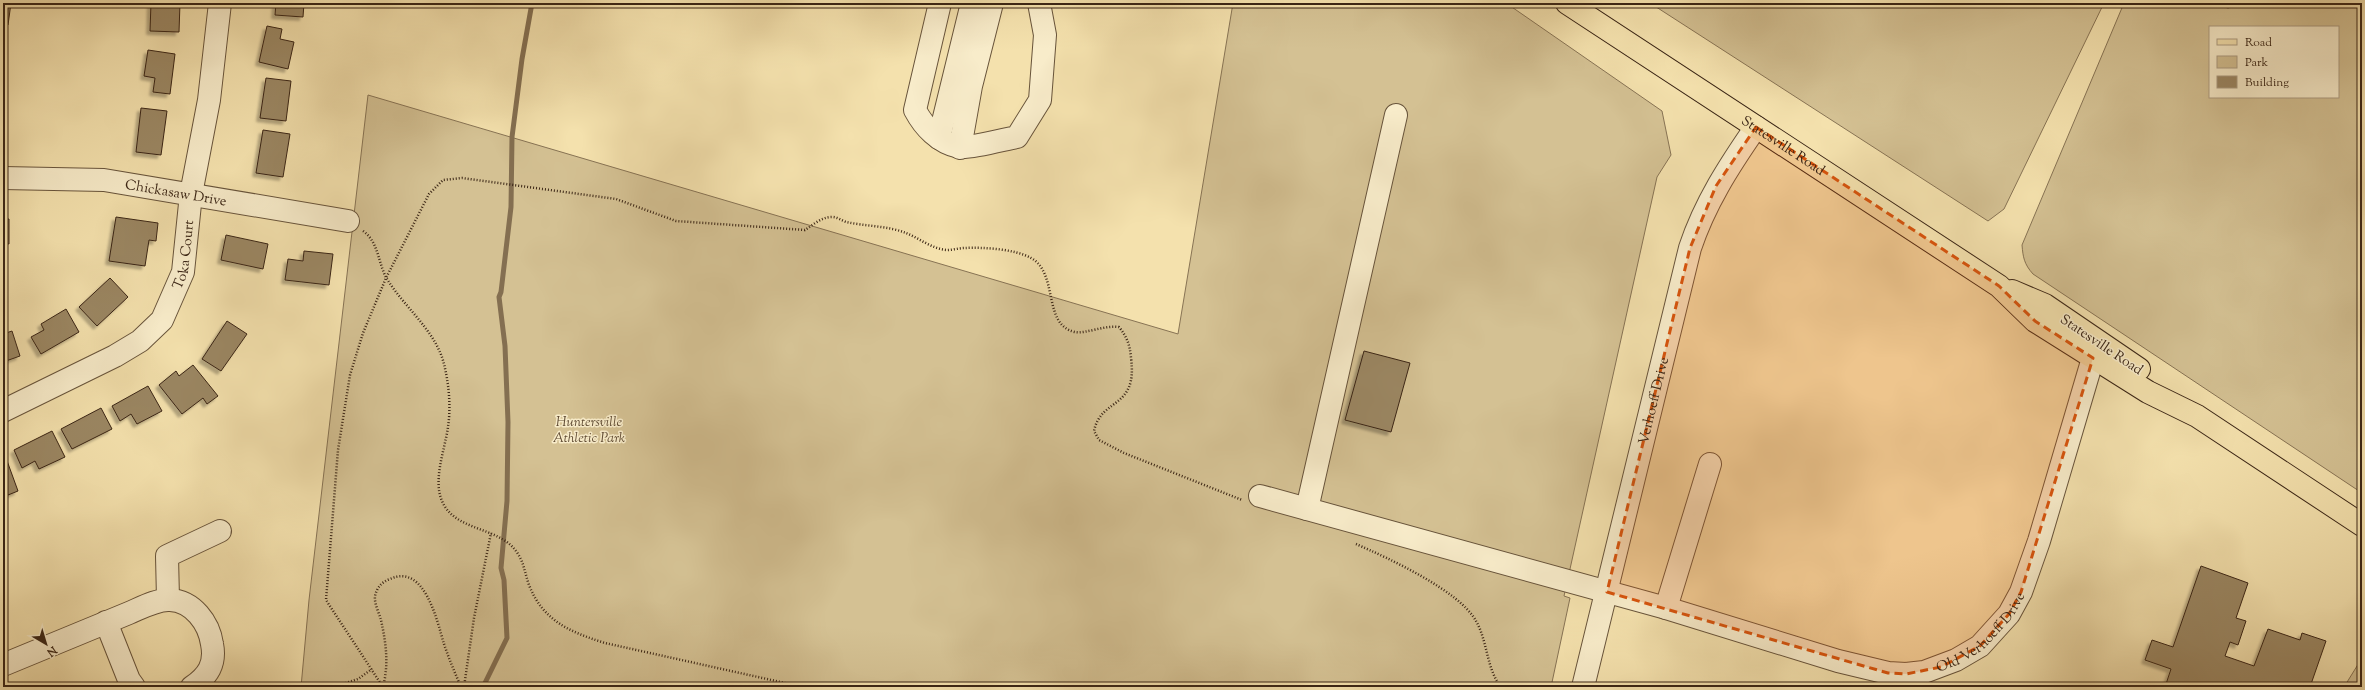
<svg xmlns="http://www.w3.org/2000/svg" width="2365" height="690" font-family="'Sorts Mill Goudy',serif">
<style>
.green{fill:#d4c193;stroke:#877354;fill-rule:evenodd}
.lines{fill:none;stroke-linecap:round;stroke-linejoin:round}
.stream{stroke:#846f51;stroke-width:5}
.building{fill:#9b8764;stroke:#3a2515;filter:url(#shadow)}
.minor-casing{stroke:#68543b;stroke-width:24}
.major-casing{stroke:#3a2515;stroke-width:24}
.path{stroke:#3a2515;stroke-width:2.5;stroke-dasharray:1 2;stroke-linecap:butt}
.minor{stroke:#f8ecca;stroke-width:22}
.major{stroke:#f4e1ad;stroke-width:22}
.marked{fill:#d7540d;fill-opacity:0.2;stroke:#d7540d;stroke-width:3;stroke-dasharray:8 5;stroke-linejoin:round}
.labels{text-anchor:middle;stroke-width:3;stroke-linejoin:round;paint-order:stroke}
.street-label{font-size:14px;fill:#3a2515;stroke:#f8ecca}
.park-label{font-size:14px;font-style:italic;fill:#604c34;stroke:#f8ecca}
</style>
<defs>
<filter id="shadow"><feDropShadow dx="-3.5" dy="3.5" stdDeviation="1" flood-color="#0004"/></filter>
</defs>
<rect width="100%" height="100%" fill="#f4e1ad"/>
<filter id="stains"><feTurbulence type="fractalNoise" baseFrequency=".005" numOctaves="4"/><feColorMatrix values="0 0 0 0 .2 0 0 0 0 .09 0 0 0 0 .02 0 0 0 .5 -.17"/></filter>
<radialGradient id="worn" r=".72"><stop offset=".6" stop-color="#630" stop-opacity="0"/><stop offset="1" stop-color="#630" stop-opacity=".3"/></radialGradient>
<g class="green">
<path d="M 1233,3 L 1506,3 L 1662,111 L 1671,155 L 1657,177 L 1564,596 L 1570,598 L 1551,687 L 301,687 L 309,600 L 368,95 L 1178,334 Z"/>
<path d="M 1650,3 L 2104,3 L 2004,209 L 1988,221 Z"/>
<path d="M 2124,3 L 2362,3 L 2362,493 L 2033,274 C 2024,264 2023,257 2022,245 ZM 2210,27 L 2338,27 L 2338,97 L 2210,97 Z"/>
<path d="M 2362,658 L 2362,687 L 2344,687 Z"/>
</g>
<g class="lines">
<g class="stream">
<path d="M 2223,3 L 2228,6 L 2232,3"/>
<path d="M 483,687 L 507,638 L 504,580 L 501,568 L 507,501 L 508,422 L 505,346 L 499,297 L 501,292 L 511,207 L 512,137 L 522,59 L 532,3"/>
</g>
</g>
<g class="building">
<path d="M 3,3 L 11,3 L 8,25 L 3,24 Z"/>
<path d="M 151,3 L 180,3 L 179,32 L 150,31 Z"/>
<path d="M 276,3 L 304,3 L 303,17 L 275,15 Z"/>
<path d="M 267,26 L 282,29 L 280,39 L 294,42 L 288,69 L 259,62 Z"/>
<path d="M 148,50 L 175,54 L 170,94 L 153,92 L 155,78 L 144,76 Z"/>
<path d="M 266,78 L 291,81 L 286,121 L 260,118 Z"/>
<path d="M 141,108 L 167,111 L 161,155 L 136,152 Z"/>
<path d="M 263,130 L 290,134 L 283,177 L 256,173 Z"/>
<path d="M 116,217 L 158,223 L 156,241 L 149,240 L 145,266 L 109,261 Z"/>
<path d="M 3,219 L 9,219 L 9,244 L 3,243 Z"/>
<path d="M 226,235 L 268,244 L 263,269 L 221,260 Z"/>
<path d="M 304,251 L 333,254 L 329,285 L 285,280 L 288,259 L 303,261 Z"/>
<path d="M 110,278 L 128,297 L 97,326 L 79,307 Z"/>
<path d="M 66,309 L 79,332 L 41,354 L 31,337 L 44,330 L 41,324 Z"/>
<path d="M 227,321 L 247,334 L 221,371 L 202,359 Z"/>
<path d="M 12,331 L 20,356 L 3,362 L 3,334 Z"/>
<path d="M 1364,351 L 1410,363 L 1391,432 L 1345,420 Z"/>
<path d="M 193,365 L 218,396 L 207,404 L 203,398 L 182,414 L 159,385 L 176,371 L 179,376 Z"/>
<path d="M 148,386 L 162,411 L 137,424 L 131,414 L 120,421 L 112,406 Z"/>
<path d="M 101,408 L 112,429 L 72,449 L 61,429 Z"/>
<path d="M 52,431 L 65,457 L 39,469 L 35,461 L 22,468 L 14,450 Z"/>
<path d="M 6,458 L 18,491 L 3,497 L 3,459 Z"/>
<path d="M 2201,566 L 2248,583 L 2236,618 L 2246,621 L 2238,645 L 2230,642 L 2225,656 L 2254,666 L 2268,629 L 2300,640 L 2302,633 L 2326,641 L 2310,687 L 2165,687 L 2171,669 L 2145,660 L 2152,640 L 2173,647 Z"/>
</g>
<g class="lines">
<defs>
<g id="minor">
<path d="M 940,3 L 915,110 C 924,127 939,143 959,147 C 967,149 1006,139 1017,137 L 1040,100 L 1045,35 L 1039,3"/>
<path d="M 939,138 L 972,3"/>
<path d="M 960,148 L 971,86 L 992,3"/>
<path id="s1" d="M 3,178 L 104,180 L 348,221"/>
<path id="s2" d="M 3,411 L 115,356 L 140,341 L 162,320 L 183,272 L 191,194 L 209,100 L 220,3"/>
<path id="s3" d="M 1260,496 L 1666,608 L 1838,661 L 1888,673 L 1906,674 L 1924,672 L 1956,660 L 1980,646 L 2009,614 L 2021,592 L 2039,541 L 2093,358"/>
<path d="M 1307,509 L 1396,115"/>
<path d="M 168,599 L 167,556 L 220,531"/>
<path d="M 1666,608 L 1710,464"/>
<path d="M 106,622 L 129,680 L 134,687"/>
<path d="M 3,665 C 45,648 87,630 129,613 C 141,608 157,599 170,600 C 193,601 209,623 212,644 C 216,664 208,676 192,687"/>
<path id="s4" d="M 1583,687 L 1690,248 C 1705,203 1729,166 1756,127"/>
</g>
<g id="major">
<path id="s5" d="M 1567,3 L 1999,286 L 2035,321 L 2148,392 L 2197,416 L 2362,525"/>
<path d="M 2012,291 L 2045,305 L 2139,369"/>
</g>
</defs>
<use href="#minor" class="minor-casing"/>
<use href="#major" class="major-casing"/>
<g class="path">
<path d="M 363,231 C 379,242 378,264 387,279 C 404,307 436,331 444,364 C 449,384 451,407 448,427 C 445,450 431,483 444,505 C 459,532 502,527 518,554 C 524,563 525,574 529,585 C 543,621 570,632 605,643 L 803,687"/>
<path d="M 1356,544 C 1388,558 1460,591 1476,621 C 1488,642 1486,668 1501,687"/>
<path d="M 334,687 L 358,679 L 372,669"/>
<path d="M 383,687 L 326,600 L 338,450 L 350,375 L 363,333 L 386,278 L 429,194 L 443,180 L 462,178 L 616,199 L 676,221 L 805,230 C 813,225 821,217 832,217 C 837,217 841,220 846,222 C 864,226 889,226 906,233 C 919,238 932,249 947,250 C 953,250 959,248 965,248 C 983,247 1015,249 1031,258 C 1059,273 1042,325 1075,332 C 1086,334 1104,325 1119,327 C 1127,337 1130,345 1131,358 C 1138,410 1101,397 1094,431 L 1099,440 L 1124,453 L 1242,500"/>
<path d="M 383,687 C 389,664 386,643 381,620 C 379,613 374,603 375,596 C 377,587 382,582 390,579 C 425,563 437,621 444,644 C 449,659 455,673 461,687"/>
<path d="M 464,687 L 474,618 L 491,533"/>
</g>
<use href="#minor" class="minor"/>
<use href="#major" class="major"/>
</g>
<path class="marked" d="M 1756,127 L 1999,286 L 2035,321 L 2093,358 L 2021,592 L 2009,614 L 1980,646 L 1941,667 L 1906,674 L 1888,673 L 1607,592 L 1690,248 L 1716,186 Z"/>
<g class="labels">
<g class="street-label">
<text dy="5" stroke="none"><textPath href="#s5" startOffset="259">Statesville Road</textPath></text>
<text dy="5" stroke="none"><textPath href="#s1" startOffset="174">Chickasaw Drive</textPath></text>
<text dy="5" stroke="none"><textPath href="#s2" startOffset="254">Toka Court</textPath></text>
<text transform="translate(2102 344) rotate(34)" y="5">Statesville Road</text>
<text dy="5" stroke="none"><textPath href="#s4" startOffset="295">Verhoeff Drive</textPath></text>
<text dy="5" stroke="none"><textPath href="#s3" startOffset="760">Old Verhoeff Drive</textPath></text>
</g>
<g class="park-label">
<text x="589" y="426">Huntersville<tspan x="589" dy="16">Athletic Park</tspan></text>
</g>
</g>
<rect width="2365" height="690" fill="none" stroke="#f4e1ad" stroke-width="16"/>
<rect x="4" y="4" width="2357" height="682" fill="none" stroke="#3a2515" stroke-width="2"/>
<rect x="8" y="8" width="2349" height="674" fill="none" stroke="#3a2515"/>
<rect x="2209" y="26" width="130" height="72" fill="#f8ecca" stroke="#ac9c82"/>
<rect x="2217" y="39" width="20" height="6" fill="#f4e1ad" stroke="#ac9c82"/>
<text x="2245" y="46" font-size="12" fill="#3a2515">Road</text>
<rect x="2217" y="56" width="20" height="12" fill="#d4c193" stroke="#ac9c82"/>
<text x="2245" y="66" font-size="12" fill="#3a2515">Park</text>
<rect x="2217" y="76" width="20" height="12" fill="#9b8764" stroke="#ac9c82"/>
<text x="2245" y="86" font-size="12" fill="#3a2515">Building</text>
<g transform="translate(46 644) rotate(142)" stroke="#f8ecca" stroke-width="3" paint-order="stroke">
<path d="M0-3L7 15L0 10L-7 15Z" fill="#3a2515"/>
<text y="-6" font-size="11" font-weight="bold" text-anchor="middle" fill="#3a2515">N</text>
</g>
<rect width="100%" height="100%" filter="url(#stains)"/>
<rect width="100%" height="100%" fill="url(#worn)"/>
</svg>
